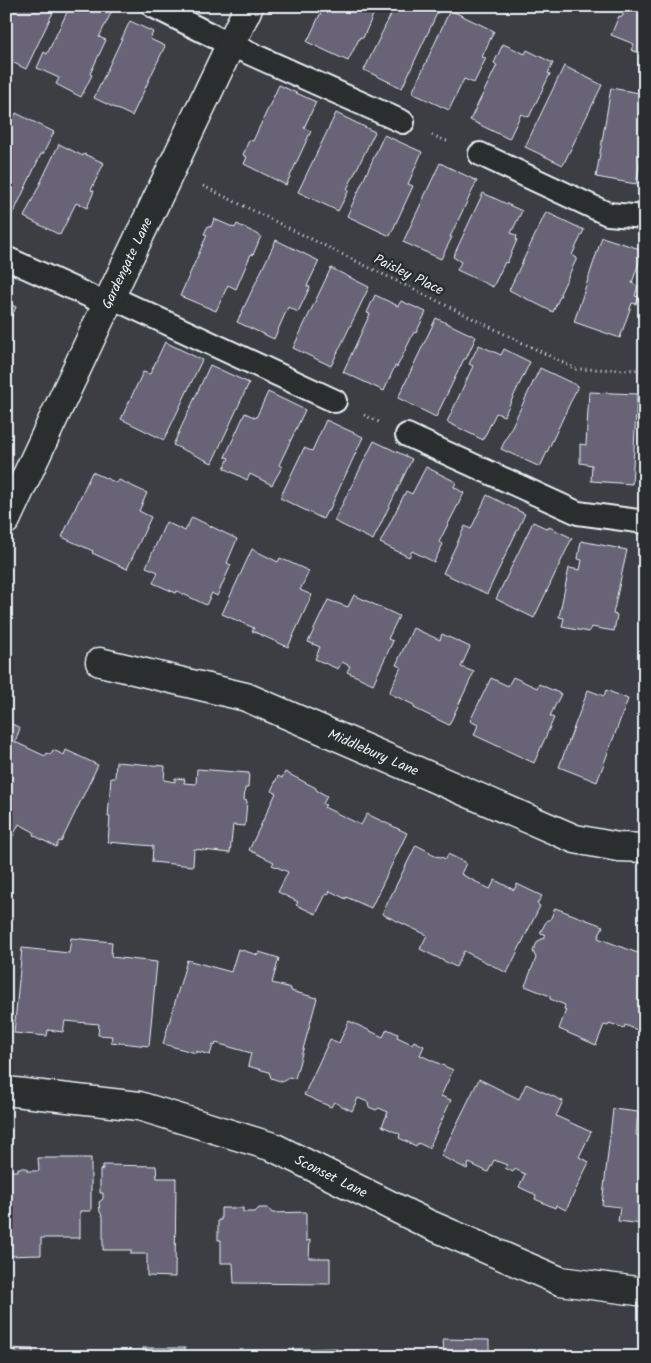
<svg xmlns="http://www.w3.org/2000/svg" width="651" height="1363" font-family="Kalam,sans-serif">
<style>
.building{fill:#676476;stroke:#e8f1f8}
.lines{fill:none;stroke-linecap:round;stroke-linejoin:round}
.lane-casing{stroke:#e8f1f8;stroke-width:26}
.street-casing{stroke:#e8f1f8;stroke-width:31}
.path{stroke:#e8f1f8;stroke-width:3;stroke-dasharray:1 4;stroke-linecap:butt}
.lane{stroke:#2a2d2e;stroke-width:22}
.street{stroke:#2a2d2e;stroke-width:28}
.labels{text-anchor:middle;stroke-width:5;stroke-linejoin:round;paint-order:stroke}
.street-label{font-size:14px;fill:#e8f1f8;stroke:#2a2d2e}
</style>
<rect width="100%" height="100%" fill="#3c3e44"/>
<filter id="ink" filterUnits="userSpaceOnUse"><feTurbulence type="fractalNoise" baseFrequency=".02" numOctaves="2"/><feDisplacementMap in="SourceGraphic" scale="10" xChannelSelector="R" yChannelSelector="G"/><feConvolveMatrix kernelMatrix="1 2 1 2 8 2 1 2 1" color-interpolation-filters="sRGB"/></filter>
<g filter="url(#ink)">
<g class="building">
<path d="M 8,6 L 56,6 L 26,69 L 6,59 L 6,11 Z"/>
<path d="M 70,6 L 102,6 L 112,11 L 99,37 L 106,40 L 90,74 L 92,75 L 81,97 L 56,84 L 59,78 L 37,68 L 44,52 L 47,54 Z"/>
<path d="M 324,6 L 377,6 L 363,38 L 360,37 L 348,61 L 307,42 Z"/>
<path d="M 395,6 L 440,7 L 402,88 L 364,70 Z"/>
<path d="M 627,6 L 645,6 L 645,55 L 631,50 L 634,44 L 611,35 L 619,16 L 622,17 Z"/>
<path d="M 450,10 L 494,31 L 482,57 L 486,58 L 474,83 L 464,79 L 449,110 L 412,93 Z"/>
<path d="M 130,21 L 153,32 L 150,39 L 165,46 L 132,116 L 94,98 Z"/>
<path d="M 503,44 L 525,54 L 527,50 L 553,63 L 548,73 L 550,74 L 529,117 L 521,114 L 509,139 L 470,120 L 497,65 L 494,63 Z"/>
<path d="M 564,66 L 602,85 L 563,165 L 525,147 Z"/>
<path d="M 279,85 L 316,102 L 304,128 L 311,131 L 286,185 L 244,164 L 247,157 L 243,155 L 249,140 L 253,141 Z"/>
<path d="M 611,88 L 645,94 L 645,149 L 643,149 L 636,184 L 596,177 Z"/>
<path d="M 16,113 L 54,132 L 43,154 L 41,154 L 14,212 L 6,208 L 6,134 Z"/>
<path d="M 336,113 L 375,132 L 347,189 L 349,190 L 338,211 L 298,192 Z"/>
<path d="M 384,135 L 422,152 L 408,184 L 413,186 L 390,236 L 347,216 Z"/>
<path d="M 59,144 L 83,156 L 84,154 L 104,163 L 91,190 L 94,191 L 87,208 L 76,203 L 60,235 L 24,217 Z"/>
<path d="M 440,163 L 477,181 L 450,237 L 452,237 L 441,259 L 403,242 Z"/>
<path d="M 483,193 L 522,211 L 511,233 L 517,236 L 516,239 L 517,240 L 507,263 L 505,262 L 493,287 L 457,270 L 461,262 L 453,257 Z"/>
<path d="M 546,212 L 584,230 L 572,255 L 577,258 L 560,294 L 561,294 L 553,312 L 509,290 Z"/>
<path d="M 214,219 L 235,228 L 237,224 L 261,236 L 253,255 L 251,254 L 236,289 L 228,285 L 216,311 L 180,296 L 207,235 L 204,234 L 208,226 L 211,227 Z"/>
<path d="M 602,237 L 643,250 L 632,283 L 638,286 L 635,296 L 639,297 L 636,304 L 632,303 L 620,338 L 574,322 Z"/>
<path d="M 276,240 L 319,261 L 307,286 L 310,287 L 298,312 L 288,307 L 274,339 L 237,322 Z"/>
<path d="M 331,268 L 369,287 L 331,366 L 293,348 Z"/>
<path d="M 375,295 L 398,306 L 401,301 L 426,312 L 416,333 L 414,332 L 397,367 L 395,366 L 384,391 L 343,372 L 370,314 L 367,313 Z"/>
<path d="M 6,302 L 16,307 L 6,329 Z"/>
<path d="M 436,318 L 476,337 L 466,359 L 464,359 L 436,417 L 398,398 Z"/>
<path d="M 165,342 L 202,360 L 164,440 L 121,419 L 143,372 L 150,374 Z"/>
<path d="M 479,345 L 501,355 L 504,349 L 530,362 L 504,416 L 496,413 L 483,440 L 447,422 L 473,366 L 469,364 Z"/>
<path d="M 210,365 L 249,383 L 212,463 L 173,445 Z"/>
<path d="M 540,368 L 578,386 L 540,467 L 501,449 Z"/>
<path d="M 268,392 L 305,410 L 279,465 L 282,467 L 272,485 L 250,474 L 247,480 L 224,468 L 229,458 L 225,457 L 245,413 L 256,418 Z"/>
<path d="M 589,392 L 637,394 L 632,484 L 591,481 L 592,465 L 580,463 L 580,444 L 586,445 Z"/>
<path d="M 326,420 L 363,437 L 329,511 L 327,511 L 323,519 L 280,498 L 304,448 L 312,451 Z"/>
<path d="M 374,441 L 412,459 L 373,540 L 334,521 Z"/>
<path d="M 426,467 L 456,482 L 454,487 L 464,493 L 439,542 L 443,544 L 434,562 L 412,551 L 409,557 L 380,543 L 406,491 L 412,494 Z"/>
<path d="M 92,472 L 117,483 L 119,480 L 147,493 L 139,511 L 151,517 L 127,569 L 92,553 L 93,551 L 62,537 Z"/>
<path d="M 487,495 L 525,514 L 487,594 L 443,573 L 465,526 L 471,529 Z"/>
<path d="M 192,517 L 237,539 L 227,563 L 231,565 L 217,596 L 212,593 L 206,605 L 177,591 L 176,593 L 153,583 L 158,572 L 146,567 L 166,522 L 185,531 Z"/>
<path d="M 533,522 L 548,529 L 549,527 L 572,538 L 534,618 L 496,599 Z"/>
<path d="M 581,541 L 627,550 L 613,614 L 617,615 L 614,631 L 591,627 L 589,632 L 562,627 L 564,618 L 559,617 L 569,568 L 580,570 L 582,560 L 578,559 Z"/>
<path d="M 252,549 L 278,562 L 280,558 L 309,571 L 300,590 L 312,595 L 288,647 L 252,631 L 254,628 L 222,614 Z"/>
<path d="M 354,595 L 399,616 L 388,639 L 393,641 L 373,684 L 347,672 L 350,666 L 342,662 L 338,669 L 315,659 L 320,647 L 308,642 L 328,600 L 348,607 Z"/>
<path d="M 413,628 L 440,640 L 442,634 L 470,647 L 461,667 L 474,672 L 449,725 L 414,708 L 414,705 L 389,693 L 401,667 L 396,665 Z"/>
<path d="M 513,677 L 537,688 L 539,684 L 561,694 L 550,716 L 554,718 L 534,763 L 474,735 L 478,725 L 470,721 L 491,678 L 508,686 Z"/>
<path d="M 588,690 L 604,696 L 606,690 L 628,699 L 597,782 L 559,767 Z"/>
<path d="M 6,721 L 20,728 L 15,742 L 45,756 L 47,753 L 50,755 L 53,750 L 64,755 L 66,750 L 98,765 L 61,842 L 59,841 L 56,847 L 33,835 L 34,832 L 19,824 L 8,846 L 6,845 Z"/>
<path d="M 116,762 L 165,766 L 164,780 L 175,782 L 175,778 L 185,779 L 184,783 L 196,784 L 197,769 L 249,773 L 248,788 L 245,788 L 244,800 L 247,801 L 245,826 L 233,825 L 230,853 L 194,849 L 193,866 L 152,862 L 153,846 L 108,842 L 110,817 L 108,817 L 111,778 L 115,778 Z"/>
<path d="M 285,772 L 316,788 L 316,790 L 327,796 L 323,804 L 326,805 L 324,807 L 361,825 L 367,814 L 407,833 L 371,908 L 346,897 L 346,899 L 330,891 L 328,895 L 326,894 L 316,914 L 296,905 L 298,902 L 278,892 L 288,872 L 272,865 L 274,862 L 249,850 L 276,793 L 271,791 L 278,776 L 282,778 Z"/>
<path d="M 416,845 L 430,852 L 429,853 L 437,857 L 438,856 L 446,859 L 448,854 L 466,863 L 461,874 L 490,889 L 495,880 L 514,890 L 517,884 L 542,896 L 537,904 L 540,906 L 507,973 L 464,951 L 456,967 L 420,949 L 427,935 L 382,914 Z"/>
<path d="M 555,908 L 603,926 L 598,938 L 643,955 L 645,949 L 645,1033 L 625,1025 L 624,1028 L 609,1023 L 608,1026 L 604,1025 L 596,1045 L 559,1029 L 566,1010 L 564,1009 L 565,1005 L 550,999 L 550,996 L 525,986 L 536,958 L 533,951 L 538,941 L 544,938 L 545,934 L 540,933 L 547,920 L 550,920 Z"/>
<path d="M 71,938 L 112,942 L 111,957 L 157,962 L 149,1046 L 111,1042 L 112,1036 L 98,1035 L 99,1024 L 65,1021 L 63,1032 L 48,1030 L 47,1036 L 14,1033 L 22,948 L 69,953 Z"/>
<path d="M 238,949 L 258,955 L 259,952 L 279,958 L 272,983 L 291,988 L 291,991 L 317,998 L 295,1079 L 289,1077 L 283,1082 L 271,1078 L 269,1072 L 248,1066 L 251,1053 L 216,1043 L 215,1046 L 213,1045 L 210,1055 L 196,1051 L 196,1053 L 163,1044 L 187,960 L 231,972 Z"/>
<path d="M 349,1021 L 383,1037 L 387,1029 L 398,1034 L 397,1037 L 412,1044 L 414,1041 L 424,1046 L 420,1055 L 453,1070 L 441,1096 L 451,1100 L 429,1148 L 418,1143 L 416,1146 L 399,1138 L 400,1134 L 382,1126 L 388,1112 L 379,1108 L 376,1110 L 369,1107 L 368,1102 L 358,1098 L 352,1111 L 334,1102 L 331,1107 L 304,1095 L 330,1039 L 339,1043 Z"/>
<path d="M 479,1079 L 519,1099 L 526,1084 L 563,1101 L 556,1116 L 591,1132 L 579,1157 L 589,1162 L 566,1210 L 556,1205 L 555,1208 L 535,1199 L 536,1195 L 519,1187 L 525,1174 L 515,1169 L 513,1172 L 505,1168 L 507,1165 L 494,1160 L 488,1172 L 469,1163 L 467,1169 L 441,1156 Z"/>
<path d="M 613,1109 L 638,1112 L 636,1135 L 645,1136 L 645,1228 L 642,1228 L 642,1224 L 618,1221 L 620,1207 L 602,1205 Z"/>
<path d="M 38,1158 L 91,1158 L 91,1211 L 80,1211 L 80,1238 L 41,1238 L 41,1255 L 6,1256 L 6,1171 L 18,1171 L 18,1168 L 27,1168 L 27,1171 L 39,1171 Z"/>
<path d="M 103,1165 L 156,1166 L 157,1178 L 176,1178 L 175,1277 L 147,1276 L 147,1254 L 131,1254 L 131,1250 L 103,1250 L 103,1217 L 100,1212 L 99,1202 L 103,1199 L 103,1193 L 100,1193 L 100,1170 L 103,1169 Z"/>
<path d="M 221,1208 L 243,1208 L 243,1212 L 255,1212 L 259,1208 L 268,1208 L 272,1213 L 306,1212 L 306,1241 L 310,1240 L 309,1258 L 330,1258 L 330,1284 L 234,1283 L 233,1263 L 221,1263 L 221,1240 L 218,1240 L 218,1220 L 221,1220 Z"/>
<path d="M 443,1339 L 489,1340 L 489,1357 L 444,1357 Z"/>
<path d="M 6,1348 L 33,1349 L 33,1357 L 6,1357 Z"/>
<rect x="143" y="1348" width="42" height="9"/>
<path d="M 336,1348 L 336,1357 L 293,1357 L 293,1349 Z"/>
<path d="M 594,1354 L 638,1355 L 638,1357 L 594,1357 Z"/>
</g>
<g class="lines">
<defs>
<g id="lane">
<path d="M 153,6 L 231,45 L 403,122"/>
<path d="M 480,154 L 608,214 L 645,217"/>
<path d="M 6,258 L 107,304"/>
<path d="M 111,297 L 335,401"/>
<path d="M 407,435 L 578,513 L 645,522"/>
</g>
<g id="street">
<path id="s1" d="M 6,520 L 107,304 L 249,6"/>
<path id="s2" d="M 100,662 L 246,697 L 575,839 L 618,847 L 645,848"/>
<path id="s3" d="M 6,1091 L 139,1106 L 273,1147 L 426,1223 L 560,1281 L 645,1292"/>
</g>
</defs>
<use href="#lane" class="lane-casing"/>
<use href="#street" class="street-casing"/>
<g class="path">
<path d="M 432,135 L 449,142"/>
<path d="M 203,186 L 576,369 L 645,370"/>
<path d="M 364,415 L 379,422"/>
</g>
<use href="#lane" class="lane"/>
<use href="#street" class="street"/>
</g>
</g>
<g class="labels">
<g class="street-label">
<text dy="5" stroke="none"><textPath href="#s1" startOffset="284">Gardengate Lane</textPath></text>
<text transform="translate(409 274) rotate(26)" y="5">Paisley Place</text>
<text dy="5" stroke="none"><textPath href="#s2" startOffset="289">Middlebury Lane</textPath></text>
<text dy="5" stroke="none"><textPath href="#s3" startOffset="339">Sconset Lane</textPath></text>
</g>
</g>
<rect width="651" height="1363" fill="none" stroke="#2a2d2e" stroke-width="25"/>
<rect x="12" y="12" width="626" height="1338" fill="none" stroke="#e8f1f8" stroke-width="2" filter="url(#ink)"/>
</svg>
